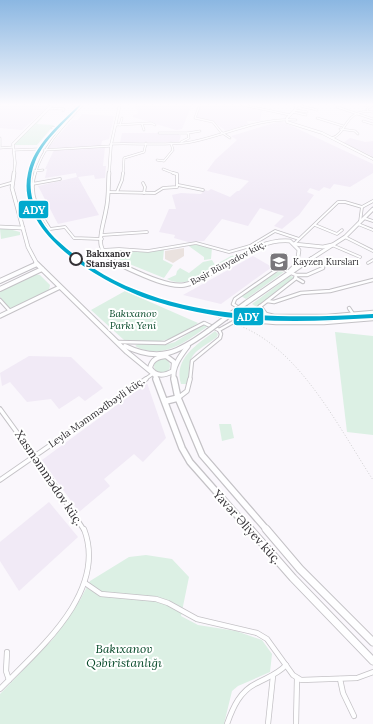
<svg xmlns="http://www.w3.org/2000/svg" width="373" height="724" font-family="Lora,serif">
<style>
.built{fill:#f1eaf6}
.green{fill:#dcf0e4}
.building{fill:#eae2df}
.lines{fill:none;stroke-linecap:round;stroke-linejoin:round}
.minor-far4-casing{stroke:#c4c2c6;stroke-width:2.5}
.minor-far3-casing{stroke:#c4c2c6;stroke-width:3.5}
.minor-far2-casing{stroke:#c4c2c6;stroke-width:4.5}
.minor-far1-casing{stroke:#c4c2c6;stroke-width:5.5}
.minor-casing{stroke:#c4c2c6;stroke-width:6}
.tertiary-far2-casing{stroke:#c4c2c6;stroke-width:3}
.tertiary-far1-casing{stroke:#c4c2c6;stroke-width:4.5}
.tertiary-casing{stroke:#c4c2c6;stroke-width:5.5}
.secondary-far3-casing{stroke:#c4c2c6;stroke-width:4.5}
.secondary-far2-casing{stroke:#c4c2c6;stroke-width:6}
.secondary-far1-casing{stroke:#c4c2c6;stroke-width:8}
.secondary-casing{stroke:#c4c2c6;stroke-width:9}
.minor-far4{stroke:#fefeff;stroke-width:1.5}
.minor-far3{stroke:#fefeff;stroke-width:2}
.minor-far2{stroke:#fefeff;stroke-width:2.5}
.minor-far1{stroke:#fefeff;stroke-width:3.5}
.minor{stroke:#fefeff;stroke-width:4.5}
.tertiary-far2{stroke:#fefeff;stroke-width:2}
.tertiary-far1{stroke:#fefeff;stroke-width:3}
.tertiary{stroke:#fefeff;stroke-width:3.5}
.secondary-far3{stroke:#fefeff;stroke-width:3}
.secondary-far2{stroke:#fefeff;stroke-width:4}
.secondary-far1{stroke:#fefeff;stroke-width:5.5}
.secondary{stroke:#fefeff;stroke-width:7}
.rail{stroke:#d1d1d2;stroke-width:1;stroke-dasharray:1 2;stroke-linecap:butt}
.secondary-bridge-casing{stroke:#c4c2c6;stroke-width:6;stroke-linecap:butt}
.secondary-bridge{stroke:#fefeff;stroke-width:4}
.rail-1-casing{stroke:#fff;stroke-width:3}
.rail-1{fill:#00a9ce;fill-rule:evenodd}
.stop-dot{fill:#fff;stroke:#333135;stroke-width:2}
.labels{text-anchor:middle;stroke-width:4;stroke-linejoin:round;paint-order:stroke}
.far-stop-label{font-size:9px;font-weight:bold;fill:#333135;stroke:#fff;text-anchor:start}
.far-poi-label{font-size:9px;fill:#333135;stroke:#fff;text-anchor:start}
.far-street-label{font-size:9px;fill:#333135;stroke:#fff}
.park-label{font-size:10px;font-style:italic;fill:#084a2a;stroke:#fff}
.street-label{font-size:10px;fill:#333135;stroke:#fff}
.near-street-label{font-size:12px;fill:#333135;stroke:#fff}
.near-park-label{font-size:12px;font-style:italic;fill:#084a2a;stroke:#fff}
.line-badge{stroke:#fff;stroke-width:1.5}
.badge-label{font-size:11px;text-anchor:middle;font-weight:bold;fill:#fff}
</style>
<rect width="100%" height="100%" fill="#faf7fc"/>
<g class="built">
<path d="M 0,104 L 51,104 L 22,130 L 0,128 Z"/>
<path d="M 135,104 L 192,104 L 182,129 L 176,130 L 133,117 L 133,115 L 138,114 L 137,109 L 135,109 Z"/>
<path d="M 201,104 L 238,104 L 262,110 L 260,121 L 247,121 L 248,124 L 226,131 L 213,121 L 196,118 Z"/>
<path d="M 82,114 L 114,116 L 109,139 L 102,141 L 101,146 L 47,149 L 72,120 L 78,120 Z"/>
<path d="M 281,121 L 373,164 L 373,173 L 350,187 L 334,184 L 330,189 L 324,187 L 319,191 L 310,188 L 307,192 L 314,195 L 299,215 L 282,229 L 274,226 L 284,216 L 260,208 L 248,226 L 222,219 L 204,241 L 188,242 L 174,238 L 175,235 L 159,232 L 169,209 L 176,209 L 172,195 L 181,193 L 201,194 L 205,190 L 208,191 L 211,189 L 230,197 L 237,191 L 239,191 L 249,181 L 207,171 L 215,160 L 237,140 L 231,136 Z"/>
<path d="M 122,133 L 179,133 L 179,135 L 181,135 L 179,142 L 120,143 Z"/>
<path d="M 350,138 L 365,142 L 373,141 L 373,158 L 370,155 L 343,143 Z"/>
<path d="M 105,147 L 103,166 L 106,166 L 105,178 L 95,179 L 94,175 L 78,177 L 99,215 L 58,224 L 38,186 L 77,177 L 76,173 L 45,178 L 47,169 L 45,169 L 54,150 Z"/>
<path d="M 253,256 L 272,267 L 221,304 L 183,295 Z"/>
<path d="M 29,356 L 71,357 L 103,388 L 85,401 L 79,396 L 59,409 L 51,399 L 27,402 L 10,382 L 2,386 L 0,373 Z"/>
<path d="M 147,383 L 166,438 L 143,462 L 134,454 L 104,479 L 110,486 L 79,512 L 42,460 Z"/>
<path d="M 49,502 L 78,537 L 19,591 L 0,561 L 0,542 Z"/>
</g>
<g class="green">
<path d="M 39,118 L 42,118 L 37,124 L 54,125 L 37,145 L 14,145 Z"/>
<path d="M 5,228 L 20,232 L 20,235 L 1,239 L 0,229 Z"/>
<path d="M 186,244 L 199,244 L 212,248 L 211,259 L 204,260 L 204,257 Z"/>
<path d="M 164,249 L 163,260 L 173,265 L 164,278 L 122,261 L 111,255 L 115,250 L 141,252 Z"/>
<path d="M 238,255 C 218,266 190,291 167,279 L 176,275 L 177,271 L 180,268 L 189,273 L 203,262 L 212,260 L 215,265 L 231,256 Z"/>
<path d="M 277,270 L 284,272 L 246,299 L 241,296 Z"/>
<path d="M 34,274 L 40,275 L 50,285 L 49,290 L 10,309 L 0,297 L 0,291 Z"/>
<path d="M 290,276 L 295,277 L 257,307 L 252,304 Z"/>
<path d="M 125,291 L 198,323 C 165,344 163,343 124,340 L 91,310 Z"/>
<path d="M 202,325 L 208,326 C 187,341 162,361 135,346 L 138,344 L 165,345 L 175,342 Z"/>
<path d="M 215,331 L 218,334 L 217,337 C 194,354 188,351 189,381 L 186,384 L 181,384 C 173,358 198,344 215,331 Z"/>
<path d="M 335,332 L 373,336 L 373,435 L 347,432 Z"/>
<circle cx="162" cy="366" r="8"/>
<path d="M 219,424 L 231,424 L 234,438 L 222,441 Z"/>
<path d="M 146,555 L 172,559 L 189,577 L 181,616 L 198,625 L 236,631 L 262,640 L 272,654 L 270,672 L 238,686 L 232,691 L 224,724 L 0,724 L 0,694 L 53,639 L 80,600 L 90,581 L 129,557 Z"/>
</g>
<path class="building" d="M 184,248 L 184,256 L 173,263 L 165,259 L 165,251 Z"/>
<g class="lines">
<defs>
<g id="minor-far4">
<path d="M 200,104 L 195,118 L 213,122 L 221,132 L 230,138"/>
<path d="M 239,104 L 290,115"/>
<path d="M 297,105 L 317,110"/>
<path d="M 363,105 L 370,106"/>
<path d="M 337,107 L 373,119"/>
<path d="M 49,108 L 64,109 L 63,111"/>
<path d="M 295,110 L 307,112"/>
<path d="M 368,111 L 367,109 L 373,105"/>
<path d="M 293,112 L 306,115"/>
<path d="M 317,118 L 343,126"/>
<path d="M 363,121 L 373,124"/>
<path d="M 142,124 L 144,130"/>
<path d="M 115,125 L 151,123 L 155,125"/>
<path d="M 120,125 L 122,118"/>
<path d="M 52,128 L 57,127 L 79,104"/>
<path d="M 340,129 L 355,131 L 358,134"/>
<path d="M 159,133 L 188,133 L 189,138 L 181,142"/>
<path d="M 188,133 L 200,131"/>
<path d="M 0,138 L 0,147"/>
<path d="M 332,138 C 348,133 344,108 373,112"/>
<path d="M 111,144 C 134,143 169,146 191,142 C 226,135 260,117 296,120"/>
<path d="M 0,148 L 13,147"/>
<path d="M 14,150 L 38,149"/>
<path d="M 44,150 L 111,146"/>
<path d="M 157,160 L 164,161 L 173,150 L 171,143"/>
<path d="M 163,169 L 176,174"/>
<path d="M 34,171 L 43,170"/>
<path d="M 35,174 C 43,146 64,125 83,104"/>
<path d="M 123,174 L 124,158 L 144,152 L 146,143"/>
</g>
<g id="minor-far3">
<path d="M 35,173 C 28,194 39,212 50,229 L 65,227 L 74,238 L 102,239"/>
<path d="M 143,183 L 145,187 L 144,193"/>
<path d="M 32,184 L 60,179"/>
<path d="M 178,185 L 203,190"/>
<path d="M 0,186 L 11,183"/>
<path d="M 108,192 L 155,193 L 163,188 L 177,187 L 177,174 L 173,173"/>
<path d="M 117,192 L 122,180 L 123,173"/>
<path d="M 364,218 L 373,221"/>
<path d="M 360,222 L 362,207"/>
<path d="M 358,224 L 373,230"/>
<path d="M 315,225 L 337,234 L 342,230"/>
<path d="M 102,235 L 147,232"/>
<path d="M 345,237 L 373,251"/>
<path d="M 294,244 L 338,202 L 345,202 L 362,207 L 373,201"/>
<path d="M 332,245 L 360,257"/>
<path d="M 102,250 L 119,249 L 148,251 L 196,243 L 229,252 L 250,246 L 275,231 L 299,239"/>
<path d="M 311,258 L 320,264"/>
<path d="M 368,263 L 373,260"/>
</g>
<g id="minor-far2">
<path d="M 278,269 L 283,269 L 296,275 L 295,279 L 253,312 L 245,312 L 233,304 L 235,299 Z"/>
<path d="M 296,275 L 307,275 L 323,268 L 323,265 L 319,263"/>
<path d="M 296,278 L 303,282"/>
<path d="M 0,300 L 10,311"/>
<path d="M 267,301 L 274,302 L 301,293 L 330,291 L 373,280"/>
<path d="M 260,306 L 266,314 L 274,316 L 327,316 L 373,312"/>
<path d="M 349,308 L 353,314"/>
<path d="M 219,330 L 237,320 L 276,323 L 324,323 L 373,319"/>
<path d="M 118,342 L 165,343 L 204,323 L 219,330"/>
<path d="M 144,380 L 154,373"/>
<path d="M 190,380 L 192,361 L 220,338 L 221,334 L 219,330"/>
</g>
<g id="minor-far1">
<path d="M 178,398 L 187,391 L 190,379"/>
<path d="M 0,409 L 48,475 L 84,530"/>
<path d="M 0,480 L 146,379"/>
</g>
<g id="minor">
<path d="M 85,583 L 101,594 L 156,599 L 168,603 L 197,619 L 257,633 L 267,639 L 293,675 L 301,680 L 357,678 L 373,672"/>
<path d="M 7,652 L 6,671 L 9,680"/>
<path d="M 340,679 L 343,693 L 354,716"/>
<path d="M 0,689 C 39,649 108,592 84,529"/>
<path d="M 227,724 C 233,707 240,691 257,683 C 268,677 278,674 286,665"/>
<path d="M 268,724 L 273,676"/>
<path d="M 296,724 L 297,678"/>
</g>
<g id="tertiary-far2">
<path d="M 297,104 L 295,110 L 287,118 L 287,122 L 322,133 L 373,159"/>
<path d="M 14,174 L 15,163 L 13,144 L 53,104"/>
<path d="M 109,174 L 111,145 L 120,104"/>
</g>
<g id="tertiary-far1">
<path d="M 14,173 L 12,188 L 28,247 L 37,264"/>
<path d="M 109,173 C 108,185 109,198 106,210 C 102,233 91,251 119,264"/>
<path d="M 0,227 L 23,228"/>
<path d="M 294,244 L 323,247 L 332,245"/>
<path d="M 227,264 C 247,252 266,239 290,241 L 299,250 L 297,264"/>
</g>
<g id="tertiary">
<path d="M 36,263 L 37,264"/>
<path d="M 116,263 C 133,270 166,288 184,285 C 200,282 215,270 228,263"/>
<path d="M 290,271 L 298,263"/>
<path d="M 0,316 L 60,287"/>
</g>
<path id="secondary-far3" d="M 303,264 L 345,237 L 373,209"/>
<g id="secondary-far2">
<path d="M 0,281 L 37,264 L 127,352 L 155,375 L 157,380"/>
<path d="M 0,289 L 42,269"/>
<path d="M 246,303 L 304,263"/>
<path d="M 125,346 C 160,363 179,352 208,331"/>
<path d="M 166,356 L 174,362 L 173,371 C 164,376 156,377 150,368 C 152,359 158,357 166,356 Z"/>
<path d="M 174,380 C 171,368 181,355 188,346"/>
</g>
<g id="secondary-far1">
<path d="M 156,379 L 182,448 L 190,462 L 250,530"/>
<path d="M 174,379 L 178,398 L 202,455 L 267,530"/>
<path d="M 166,401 L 178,398"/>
</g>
<g id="secondary">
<path d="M 250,529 L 293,578 L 373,661"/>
<path d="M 266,529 L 300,569 L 373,642"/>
</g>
</defs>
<use href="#minor-far4" class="minor-far4-casing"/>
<use href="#minor-far3" class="minor-far3-casing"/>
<use href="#minor-far2" class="minor-far2-casing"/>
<use href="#minor-far1" class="minor-far1-casing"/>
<use href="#minor" class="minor-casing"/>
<use href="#tertiary-far2" class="tertiary-far2-casing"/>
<use href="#tertiary-far1" class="tertiary-far1-casing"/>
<use href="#tertiary" class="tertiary-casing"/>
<use href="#secondary-far3" class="secondary-far3-casing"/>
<use href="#secondary-far2" class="secondary-far2-casing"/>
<use href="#secondary-far1" class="secondary-far1-casing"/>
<use href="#secondary" class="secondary-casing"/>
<use href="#minor-far4" class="minor-far4"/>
<use href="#minor-far3" class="minor-far3"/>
<use href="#minor-far2" class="minor-far2"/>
<use href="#minor-far1" class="minor-far1"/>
<use href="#minor" class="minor"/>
<use href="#tertiary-far2" class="tertiary-far2"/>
<use href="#tertiary-far1" class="tertiary-far1"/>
<use href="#tertiary" class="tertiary"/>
<use href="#secondary-far3" class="secondary-far3"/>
<use href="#secondary-far2" class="secondary-far2"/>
<use href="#secondary-far1" class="secondary-far1"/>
<use href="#secondary" class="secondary"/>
<path class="rail" d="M 175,305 C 201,312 229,319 253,332 C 306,361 341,431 373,480"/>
<defs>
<path id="secondary-bridge" d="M 208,331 L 246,303"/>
</defs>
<use href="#secondary-bridge" class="secondary-bridge-casing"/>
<use href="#secondary-bridge" class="secondary-bridge"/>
<defs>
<path id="rail-1" d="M 80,104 L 82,104 C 66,122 44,139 35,162 C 23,191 37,221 58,241 C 143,320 264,320 373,314 L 373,318 C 324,321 274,323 225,317 C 200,313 175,308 151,300 C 104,284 14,234 28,173 C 34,144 60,124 80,104 Z"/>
</defs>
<use href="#rail-1" class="rail-1-casing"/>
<use href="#rail-1" class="rail-1"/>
</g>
<linearGradient id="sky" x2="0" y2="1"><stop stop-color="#8bb7e2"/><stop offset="0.51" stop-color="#fdfbfe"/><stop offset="1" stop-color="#fdfbfe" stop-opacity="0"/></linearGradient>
<rect width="373" height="205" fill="url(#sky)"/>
<defs>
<symbol id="university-square" viewBox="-11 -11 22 22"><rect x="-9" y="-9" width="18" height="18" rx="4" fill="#79767b" stroke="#fff"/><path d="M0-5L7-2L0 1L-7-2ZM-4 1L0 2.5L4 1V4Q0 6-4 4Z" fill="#fff"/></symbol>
</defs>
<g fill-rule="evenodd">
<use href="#university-square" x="268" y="251" width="22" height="22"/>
</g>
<circle class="stop-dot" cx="76" cy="259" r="6"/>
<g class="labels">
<g class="far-stop-label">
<text x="86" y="257">Bakıxanov<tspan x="86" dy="10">Stansiyası</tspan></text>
</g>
<g class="far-poi-label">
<text x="293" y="265">Kayzen Kursları</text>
</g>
<g class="far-street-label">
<text transform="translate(228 263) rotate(-28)" y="3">Bəşir Bünyadov küç.</text>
</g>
<g class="park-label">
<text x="133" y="317">Bakıxanov<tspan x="133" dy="12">Parkı Yeni</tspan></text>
</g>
<g class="street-label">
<text transform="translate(96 412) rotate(-35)" y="4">Leyla Məmmədbəyli küç.</text>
</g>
<g class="near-street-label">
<text transform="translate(49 478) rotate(56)" y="4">Xasməmmədov küç.</text>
<text transform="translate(247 527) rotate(48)" y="4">Yavər Əliyev küç.</text>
</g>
<g class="near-park-label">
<text x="124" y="653">Bakıxanov<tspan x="124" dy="14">Qəbiristanlığı</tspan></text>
</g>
</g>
<g class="line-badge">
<rect x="18" y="200" width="31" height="19" rx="4" fill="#00a9ce"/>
<rect x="233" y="307" width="31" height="19" rx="4" fill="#00a9ce"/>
</g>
<g class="badge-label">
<text x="34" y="214">ADY</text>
<text x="248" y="321">ADY</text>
</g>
</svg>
